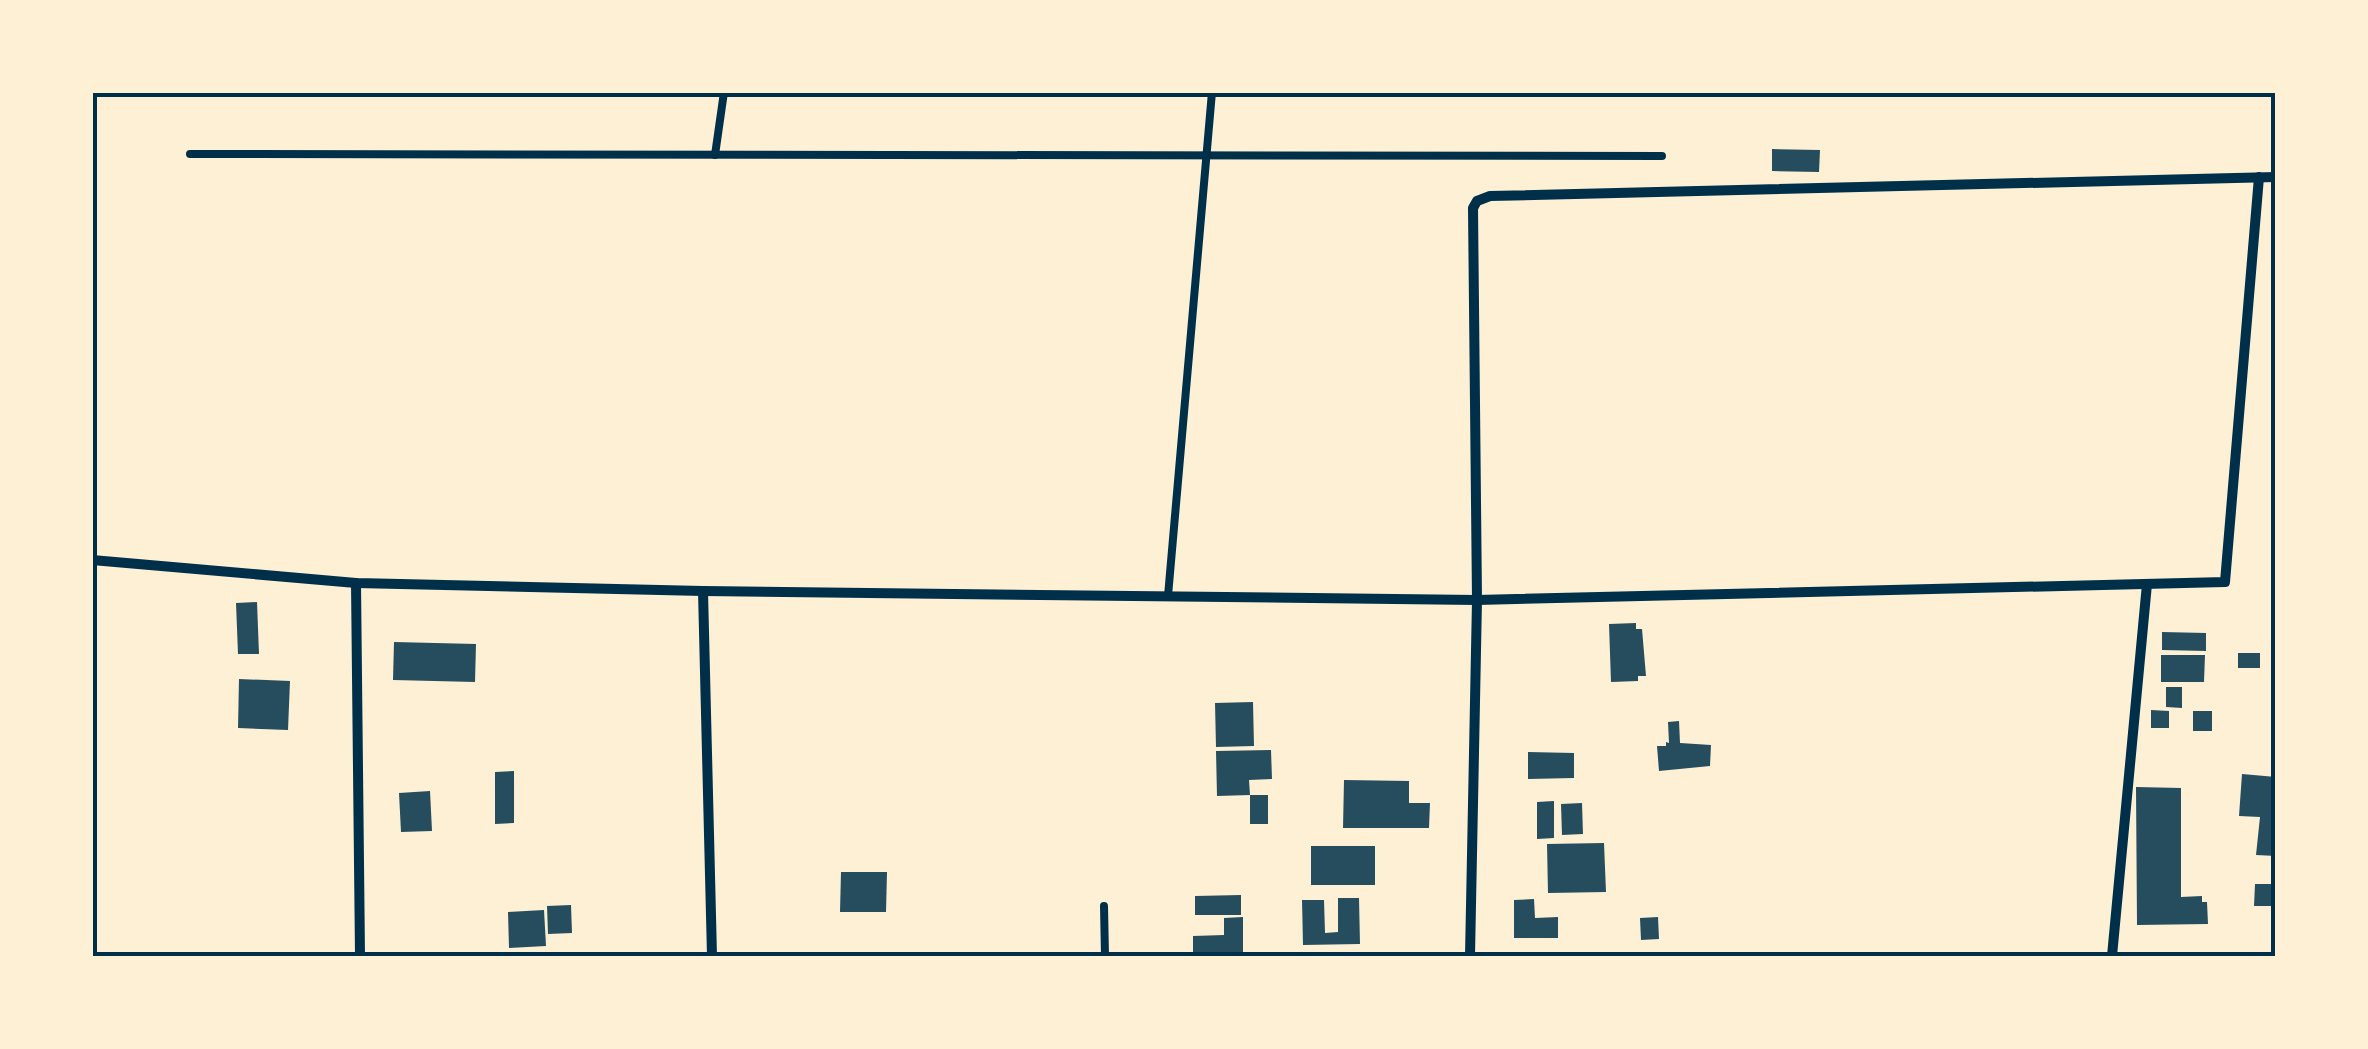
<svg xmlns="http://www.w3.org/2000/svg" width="2368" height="1049" font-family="'Varela Round',sans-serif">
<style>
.building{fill:#264d5e}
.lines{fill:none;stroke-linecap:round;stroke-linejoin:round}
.service{stroke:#003049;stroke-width:8}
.minor{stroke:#003049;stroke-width:10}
.neatline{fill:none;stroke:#003049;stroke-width:4}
</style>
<rect width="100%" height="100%" fill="#fdf0d5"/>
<g class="building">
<path d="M 1772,149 L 1820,150 L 1819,172 L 1772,171 Z"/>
<path d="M 257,602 L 259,654 L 238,654 L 236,603 Z"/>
<path d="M 1636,623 L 1636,629 L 1642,629 L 1646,676 L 1638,676 L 1638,681 L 1611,682 L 1609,624 Z"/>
<path d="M 2162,632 L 2206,633 L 2206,651 L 2162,650 Z"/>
<path d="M 394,642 L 476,644 L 475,682 L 393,680 Z"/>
<rect x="2238" y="653" width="22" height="15"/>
<path d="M 2161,655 L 2205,655 L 2204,682 L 2161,682 Z"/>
<path d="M 239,679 L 290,681 L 288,730 L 238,728 Z"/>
<path d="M 2166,687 L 2182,687 L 2182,708 L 2166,707 Z"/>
<path d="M 1253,702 L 1254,746 L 1216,747 L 1215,703 Z"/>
<path d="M 2151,710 L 2169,711 L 2169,728 L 2151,728 Z"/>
<rect x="2193" y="711" width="19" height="20"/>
<path d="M 1679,721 L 1680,743 L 1711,745 L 1710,766 L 1659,771 L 1657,746 L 1666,746 L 1666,742 L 1669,743 L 1668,722 Z"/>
<path d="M 1271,750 L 1272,779 L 1249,780 L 1250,795 L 1217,796 L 1216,751 Z"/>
<path d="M 1528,752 L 1574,753 L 1574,778 L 1528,779 Z"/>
<path d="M 514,771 L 514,823 L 495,824 L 495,772 Z"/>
<path d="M 2242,774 L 2276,777 L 2276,856 L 2256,855 L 2260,817 L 2239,816 Z"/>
<path d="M 1344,780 L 1409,781 L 1409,803 L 1430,803 L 1429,828 L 1343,828 Z"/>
<path d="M 2136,787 L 2181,788 L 2181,897 L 2202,896 L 2202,902 L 2207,902 L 2208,924 L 2137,925 Z"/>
<path d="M 430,791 L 432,831 L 401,832 L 399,793 Z"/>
<rect x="1250" y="795" width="18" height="29"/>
<path d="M 1554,801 L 1554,838 L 1537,839 L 1537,802 Z"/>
<path d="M 1582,803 L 1583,834 L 1562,835 L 1561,804 Z"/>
<path d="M 1604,843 L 1606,892 L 1548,893 L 1547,844 Z"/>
<rect x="1311" y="846" width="64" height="39"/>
<path d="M 841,872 L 887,872 L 886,912 L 840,912 Z"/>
<path d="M 2255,884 L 2276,884 L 2276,906 L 2254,906 Z"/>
<path d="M 1241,895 L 1241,915 L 1195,915 L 1195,896 Z"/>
<path d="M 1338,898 L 1359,898 L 1360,944 L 1303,945 L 1302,900 L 1324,900 L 1325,933 L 1338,932 Z"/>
<path d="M 1534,899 L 1535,918 L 1558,917 L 1558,938 L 1514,938 L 1514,900 Z"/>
<path d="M 571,905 L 572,933 L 548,934 L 547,906 Z"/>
<path d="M 544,910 L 546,946 L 509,948 L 508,912 Z"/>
<path d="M 1243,917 L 1243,956 L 1193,956 L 1193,936 L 1224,935 L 1224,918 Z"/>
<path d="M 1658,917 L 1659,939 L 1641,940 L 1640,918 Z"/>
</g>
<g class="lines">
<g class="service">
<path d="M 190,154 L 1662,156"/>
<path d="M 715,155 L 724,92"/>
<path d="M 1168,596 L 1212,92"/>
<path d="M 1104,906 L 1105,956"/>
</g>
<g class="minor">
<path d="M 92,560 L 356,583 L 703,591 L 1477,600 L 2225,582 L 2259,177"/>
<path d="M 356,583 L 360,956"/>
<path d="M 703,591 L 712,956"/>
<path d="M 1470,956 L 1477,600 L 1473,208 L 1477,201 L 1490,196 L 2276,177"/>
<path d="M 2112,956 L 2147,584"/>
</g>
</g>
<rect width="2368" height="1049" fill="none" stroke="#fdf0d5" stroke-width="190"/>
<rect x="95" y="95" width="2178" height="859" class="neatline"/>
</svg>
